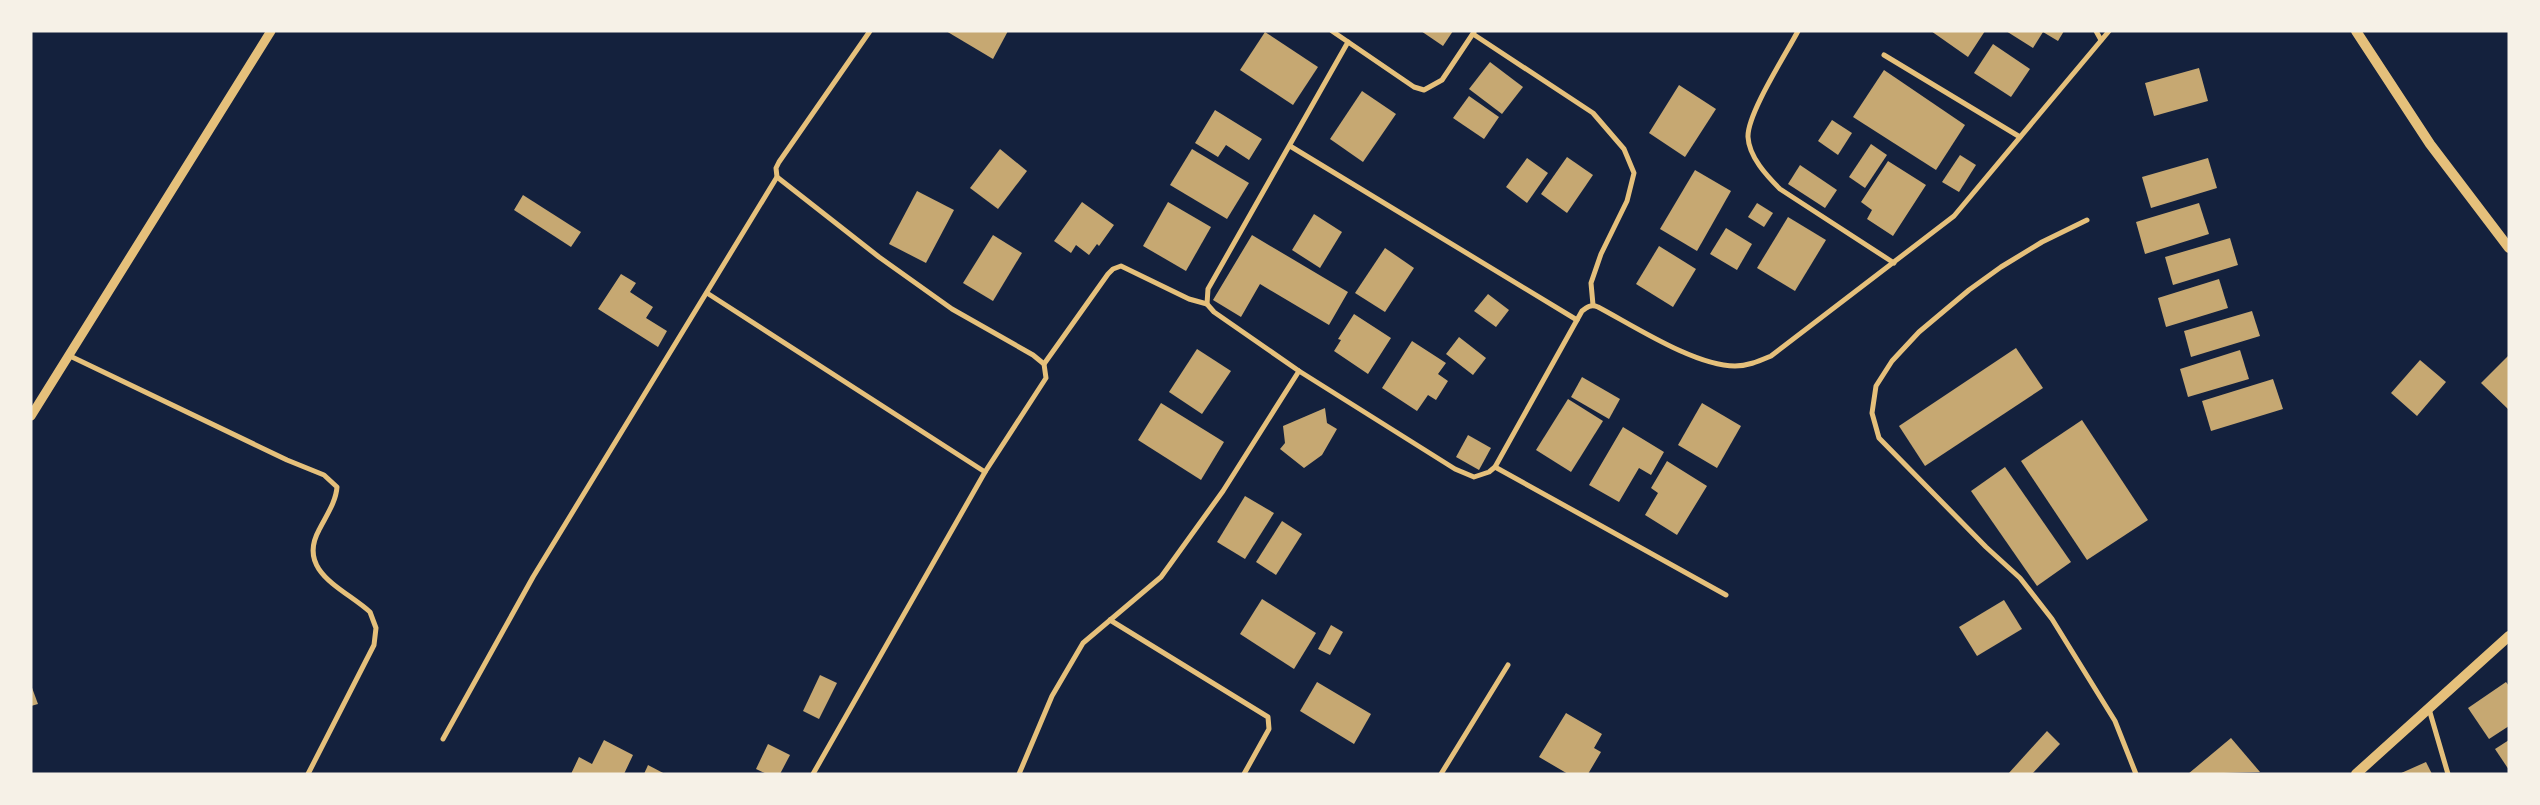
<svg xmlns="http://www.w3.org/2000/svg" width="2540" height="805" font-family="Quicksand,sans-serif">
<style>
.building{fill:#c6a872}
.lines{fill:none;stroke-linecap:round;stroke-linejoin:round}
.minor{stroke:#e5c07b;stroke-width:5}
.tertiary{stroke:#e5c07b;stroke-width:9}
.secondary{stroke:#e5c07b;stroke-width:10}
</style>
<rect width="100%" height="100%" fill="#14213d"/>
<g class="building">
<path d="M 946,31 L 1008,31 L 993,59 Z"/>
<path d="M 1421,31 L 1453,31 L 1443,46 Z"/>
<path d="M 1931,31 L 1985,31 L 1968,57 Z"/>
<path d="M 2006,31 L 2064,31 L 2058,41 L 2043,32 L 2033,48 Z"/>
<path d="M 1265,32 L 1318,67 L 1293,105 L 1240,70 Z"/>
<path d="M 1993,44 L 2030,69 L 2011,97 L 1974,73 Z"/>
<path d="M 1490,62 L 1523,87 L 1502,114 L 1469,89 Z"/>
<path d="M 2199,68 L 2208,101 L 2154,116 L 2145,83 Z"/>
<path d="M 1884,70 L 1965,125 L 1936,170 L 1853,117 Z"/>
<path d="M 1679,85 L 1716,109 L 1685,157 L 1649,133 Z"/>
<path d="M 1362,91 L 1396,114 L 1363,162 L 1330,139 Z"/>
<path d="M 1469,96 L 1499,117 L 1484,139 L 1453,118 Z"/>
<path d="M 1215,110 L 1262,139 L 1249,160 L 1226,145 L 1218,157 L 1195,143 Z"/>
<path d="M 1832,120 L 1852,133 L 1838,155 L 1818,141 Z"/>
<path d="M 1871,144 L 1887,155 L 1865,188 L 1849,177 Z"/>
<path d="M 1000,149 L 1027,171 L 998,209 L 970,188 Z"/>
<path d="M 1192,149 L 1249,183 L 1227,219 L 1170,185 Z"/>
<path d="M 1960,155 L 1976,165 L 1959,192 L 1942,182 Z"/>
<path d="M 1567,157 L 1593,175 L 1567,213 L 1541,194 Z"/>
<path d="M 1527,158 L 1548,173 L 1527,203 L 1506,187 Z"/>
<path d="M 2208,158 L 2217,188 L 2151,208 L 2142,177 Z"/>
<path d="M 1888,161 L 1926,185 L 1893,236 L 1867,219 L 1872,210 L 1861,202 Z"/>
<path d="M 1800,165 L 1837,190 L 1825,208 L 1788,184 Z"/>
<path d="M 1695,170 L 1731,191 L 1697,251 L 1660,229 Z"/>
<path d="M 917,191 L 954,210 L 926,263 L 889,244 Z"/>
<path d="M 523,195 L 581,232 L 571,247 L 514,210 Z"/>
<path d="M 1082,202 L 1114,225 L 1099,246 L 1097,244 L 1089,255 L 1076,245 L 1071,253 L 1054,241 Z"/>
<path d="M 1168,202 L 1211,227 L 1186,271 L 1143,246 Z"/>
<path d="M 1757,203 L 1773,213 L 1764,227 L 1748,217 Z"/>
<path d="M 2199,203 L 2209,234 L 2145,254 L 2136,222 Z"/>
<path d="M 1314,214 L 1342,232 L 1320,268 L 1292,250 Z"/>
<path d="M 1788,217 L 1826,240 L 1795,291 L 1757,268 Z"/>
<path d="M 1726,228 L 1752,244 L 1737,270 L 1710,254 Z"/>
<path d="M 993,235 L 1022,253 L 993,301 L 963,283 Z"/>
<path d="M 1252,235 L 1348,292 L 1329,325 L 1260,284 L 1241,317 L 1213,300 Z"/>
<path d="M 2230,238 L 2238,265 L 2173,285 L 2165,257 Z"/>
<path d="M 1659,246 L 1696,269 L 1673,307 L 1636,284 Z"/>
<path d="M 1385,248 L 1414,268 L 1385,312 L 1355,293 Z"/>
<path d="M 621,274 L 636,283 L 630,292 L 653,307 L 646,318 L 667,331 L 658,347 L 598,309 Z"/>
<path d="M 2219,279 L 2228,308 L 2166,327 L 2158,298 Z"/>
<path d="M 1488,294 L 1509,310 L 1496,327 L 1474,311 Z"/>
<path d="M 2252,311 L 2260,336 L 2191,357 L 2184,331 Z"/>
<path d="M 1354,314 L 1391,338 L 1368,374 L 1334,351 L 1341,340 L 1338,339 Z"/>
<path d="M 1459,337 L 1486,358 L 1473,375 L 1446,354 Z"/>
<path d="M 1412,341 L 1446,363 L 1438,374 L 1448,381 L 1436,400 L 1428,395 L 1417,411 L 1382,388 Z"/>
<path d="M 2016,348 L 2043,388 L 1925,466 L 1899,426 Z"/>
<path d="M 1197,349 L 1231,371 L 1202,414 L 1169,392 Z"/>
<path d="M 2240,350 L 2249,379 L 2188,397 L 2180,369 Z"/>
<path d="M 2509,355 L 2509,410 L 2481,383 Z"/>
<path d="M 2420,360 L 2446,382 L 2417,416 L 2391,393 Z"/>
<path d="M 1582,377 L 1620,399 L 1609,419 L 1571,397 Z"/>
<path d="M 2273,379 L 2283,409 L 2211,431 L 2202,401 Z"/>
<path d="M 1568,399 L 1603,421 L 1571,472 L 1536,450 Z"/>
<path d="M 1161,403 L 1224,442 L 1201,480 L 1138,440 Z"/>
<path d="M 1702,403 L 1741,426 L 1717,468 L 1678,445 Z"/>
<path d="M 1325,408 L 1327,423 L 1337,429 L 1322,455 L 1304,468 L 1280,449 L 1285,443 L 1283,426 Z"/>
<path d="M 2082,420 L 2148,520 L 2087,560 L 2021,461 Z"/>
<path d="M 1623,427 L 1664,452 L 1651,475 L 1639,468 L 1619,502 L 1589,485 Z"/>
<path d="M 1468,435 L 1491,448 L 1479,470 L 1456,457 Z"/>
<path d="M 1667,461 L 1707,486 L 1677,535 L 1645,515 L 1658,493 L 1651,488 Z"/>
<path d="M 2005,467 L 2071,562 L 2037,586 L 1971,491 Z"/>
<path d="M 1245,496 L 1274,513 L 1245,559 L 1217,542 Z"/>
<path d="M 1282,521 L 1302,534 L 1276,575 L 1256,562 Z"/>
<path d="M 1262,599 L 1316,633 L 1294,669 L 1240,634 Z"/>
<path d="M 2004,600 L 2022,629 L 1977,656 L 1959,627 Z"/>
<path d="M 1331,625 L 1343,632 L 1330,655 L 1318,649 Z"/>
<path d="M 820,675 L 837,683 L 819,719 L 803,711 Z"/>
<path d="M 1317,682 L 1371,714 L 1354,744 L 1300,711 Z"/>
<path d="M 2506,682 L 2509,686 L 2509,726 L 2489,739 L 2468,708 Z"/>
<path d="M 31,685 L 38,704 L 31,706 Z"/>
<path d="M 1566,713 L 1602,734 L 1594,748 L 1601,752 L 1588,774 L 1568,774 L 1539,757 Z"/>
<path d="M 2047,731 L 2060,744 L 2032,774 L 2008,774 Z"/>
<path d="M 2231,738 L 2260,772 L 2188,774 Z"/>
<path d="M 604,740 L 633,755 L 624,774 L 571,774 L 579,757 L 592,764 Z"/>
<path d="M 2509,740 L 2509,770 L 2495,749 Z"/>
<path d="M 768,744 L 790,755 L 780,774 L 767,774 L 756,769 Z"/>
<path d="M 2426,762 L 2432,774 L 2399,774 Z"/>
<path d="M 648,765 L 665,774 L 644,774 Z"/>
</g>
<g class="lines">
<g class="minor">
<path d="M 1332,31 L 1414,87 L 1424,90 L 1442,80 L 1474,32"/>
<path d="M 1798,31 C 1786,54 1747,114 1748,137 C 1749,157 1767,176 1780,189 L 1894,263"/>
<path d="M 2096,31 L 2101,40"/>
<path d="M 1473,34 L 1593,113 L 1624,149 L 1634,173 L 1627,201 L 1601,254 L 1591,283 L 1593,305"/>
<path d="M 1348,42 L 1208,289 L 1207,304 L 1214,312 L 1299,371 L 1455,469 L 1474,477 L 1489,472 L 1495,467 L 1582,311 C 1587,307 1591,304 1598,307 C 1634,326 1695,366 1735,366 C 1748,366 1759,361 1771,356 L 1954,216 L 2109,31"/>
<path d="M 1884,55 L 2020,137"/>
<path d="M 1290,146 L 1577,320"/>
<path d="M 2087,220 L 2042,242 L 2001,267 L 1969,290 L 1919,332 L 1892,361 L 1876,386 L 1872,413 L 1879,438 L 1986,547 L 2020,578 L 2052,619 L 2115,721 L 2136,774"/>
<path d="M 707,293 L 985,472"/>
<path d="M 70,356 L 287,460 L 324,475 L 337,487 C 336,502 326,516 319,530 C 296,572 345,589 370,612 L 376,628 L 374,645 L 308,774"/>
<path d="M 1044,364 L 1108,274 L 1113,269 L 1121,266 L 1189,299 L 1207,304"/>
<path d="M 1495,467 L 1726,595"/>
<path d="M 1110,620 L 1268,717 L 1269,729 L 1244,774"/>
<path d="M 2429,709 L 2448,774"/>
<path d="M 443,739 L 533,577 L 777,177"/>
<path d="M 813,774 L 985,472 L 1046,378 L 1044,364 L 1033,355 L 952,309 L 879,257 L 777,177 L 776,168 L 779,162 L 870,31"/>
<path d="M 1019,774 L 1052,696 L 1083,643 L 1161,577 L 1223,491 L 1299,371"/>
<path d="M 1441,774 L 1508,665"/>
</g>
<path class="tertiary" d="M 31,416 L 271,31"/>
<g class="secondary">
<path d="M 2356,31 L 2430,144 L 2509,248"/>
<path d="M 2356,774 L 2509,636"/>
</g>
</g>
<rect width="2540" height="805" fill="none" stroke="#f6f1e7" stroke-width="65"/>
</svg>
